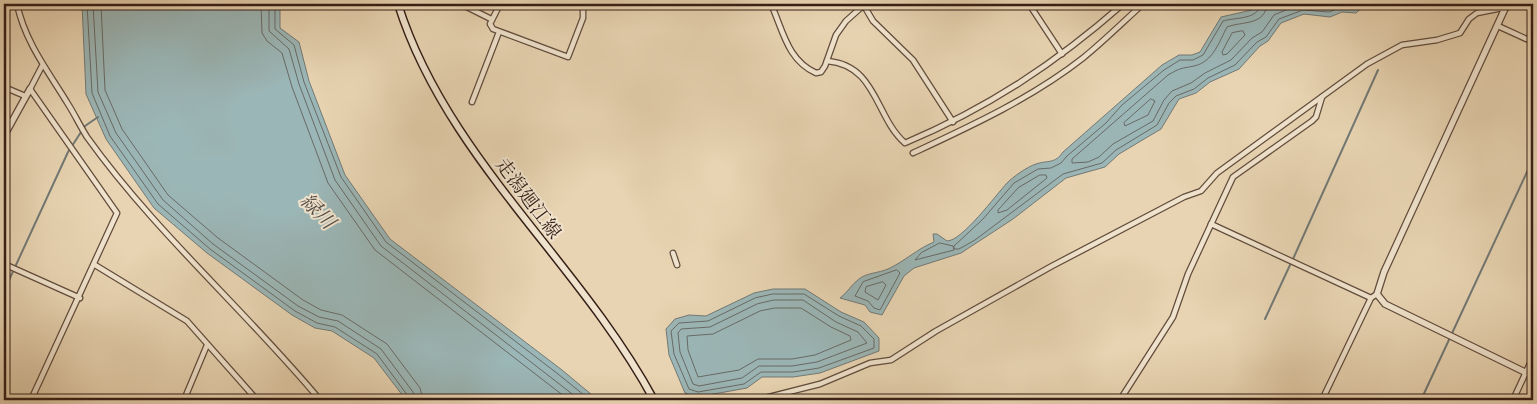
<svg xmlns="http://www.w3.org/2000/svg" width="1537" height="404" font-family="'Libre Bodoni','Noto Serif JP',serif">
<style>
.water{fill:#9bb6b6;stroke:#727976}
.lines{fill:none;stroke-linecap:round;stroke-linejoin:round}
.shore{stroke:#686a66;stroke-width:1}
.stream{stroke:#727976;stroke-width:2}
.minor-casing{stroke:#614c3d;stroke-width:7}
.tertiary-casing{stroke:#614c3d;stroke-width:8}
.secondary-casing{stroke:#341e16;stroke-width:9}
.minor{stroke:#f0e3cd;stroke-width:4.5}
.tertiary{stroke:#f0e3cd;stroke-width:5.5}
.secondary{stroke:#f0e3cd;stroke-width:6}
.labels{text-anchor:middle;stroke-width:4;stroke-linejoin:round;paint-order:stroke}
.street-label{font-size:19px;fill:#341e16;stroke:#f0e3cd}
.water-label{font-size:20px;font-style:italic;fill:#534c46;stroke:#f0e3cd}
</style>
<rect width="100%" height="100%" fill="#e8d4b2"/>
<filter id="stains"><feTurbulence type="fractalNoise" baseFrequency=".004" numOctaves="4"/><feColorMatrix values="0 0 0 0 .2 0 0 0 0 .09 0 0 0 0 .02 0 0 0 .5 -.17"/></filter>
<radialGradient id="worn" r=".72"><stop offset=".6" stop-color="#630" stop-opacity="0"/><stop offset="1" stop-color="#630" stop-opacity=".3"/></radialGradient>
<g class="water">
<path d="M 82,4 L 280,4 L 280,28 L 299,42 L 309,81 L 345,175 L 390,239 L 562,370 L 598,400 L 406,400 L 374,358 L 332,331 L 315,328 L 292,315 L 207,253 L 154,208 L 106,139 L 86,94 Z"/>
<path d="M 1256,4 L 1366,4 L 1356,13 L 1342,12 L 1330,17 L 1304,14 L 1281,23 L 1268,41 L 1260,46 L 1239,69 L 1210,82 L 1196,93 L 1179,99 L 1161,129 L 1119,154 L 1105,167 L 1066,178 L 1013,219 L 961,253 L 914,268 L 904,276 L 882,315 L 870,312 L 865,305 L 840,298 C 848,292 851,285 859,279 C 866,273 879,273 888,269 C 905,261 917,249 934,242 L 933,234 L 937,234 L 947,241 C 962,241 996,195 1007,183 C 1014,176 1027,167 1036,164 C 1048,160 1055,164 1063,152 L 1162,65 L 1179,55 L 1192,55 L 1200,52 L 1221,17 L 1252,10 Z"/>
<path d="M 773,289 L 805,289 L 841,312 L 864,322 L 879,338 L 879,351 L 820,373 L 793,377 L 762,377 L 747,388 L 697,397 L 685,393 L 669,355 L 666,329 L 675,319 L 689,315 L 706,316 L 754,293 Z"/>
</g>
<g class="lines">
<g class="shore">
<path d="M 87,4 L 92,93 L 110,136 L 158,204 L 210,249 L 295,311 L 317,323 L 335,327 L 377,354 L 408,396 L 409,400"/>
<path d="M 93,4 L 98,92 L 116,133 L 163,200 L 213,244 L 298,306 L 319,317 L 338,321 L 381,349 L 413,392 L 415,400"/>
<path d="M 101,4 L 105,90 L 122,129 L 168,195 L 218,238 L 303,300 L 321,310 L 342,315 L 387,344 L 420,388 L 423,400"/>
<path d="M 261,4 L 262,33 L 267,41 L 282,53 L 292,87 L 328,183 L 375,250 L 569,400"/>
<path d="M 269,4 L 269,31 L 289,49 L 299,84 L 335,180 L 381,246 L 580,400"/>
<path d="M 275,4 L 275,29 L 294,45 L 304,82 L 341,177 L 386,242 L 558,374 L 590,400"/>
<path d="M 1260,4 C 1259,20 1236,17 1223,21 L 1203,55 L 1193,60 L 1180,60 L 1164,70 L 1122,105 L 1106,123 L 1067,156 L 1061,163 L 1051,168 L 1038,169 L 1014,183 L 983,219 L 954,246 L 954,249 L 959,249 L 975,240 L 1063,174 L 1102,163 L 1116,150 L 1157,125 L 1169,103 L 1176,96 L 1194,89 L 1208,78 L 1235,65 L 1257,42 L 1266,37 L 1279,19 L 1303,10 L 1329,12 L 1342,7 L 1353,8 L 1358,4"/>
<path d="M 1267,4 C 1265,26 1242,21 1227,27 C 1219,42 1213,62 1194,66 C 1180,69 1182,67 1168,75 L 1072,159 L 1072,163 L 1088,162 L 1099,157 L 1113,144 L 1153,121 L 1164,100 L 1172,91 L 1191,83 L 1205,73 L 1231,60 L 1252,38 L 1262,32 L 1274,15 L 1300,4"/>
<path d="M 1243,31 L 1245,35 L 1227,54 L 1223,55 L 1222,52 L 1232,33 Z"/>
<path d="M 1151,99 L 1155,101 L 1148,115 L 1125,126 L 1124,123 Z"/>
<path d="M 1040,175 L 1046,175 L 1047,178 L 1007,210 L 998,213 L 998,210 L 1018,188 Z"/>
<path d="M 940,243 L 953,246 L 954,250 L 915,260 L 921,253 Z"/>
<path d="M 897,270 L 900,273 L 880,310 L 874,308 L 868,301 L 855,296 L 863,282 Z"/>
<path d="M 883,282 L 886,285 L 878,300 L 865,292 L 866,287 Z"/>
<path d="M 773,294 L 804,294 L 839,316 L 861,326 L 874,339 L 874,348 L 819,368 L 793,372 L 761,372 L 744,384 L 698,392 L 689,389 L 674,354 L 671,331 L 679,323 L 708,321 L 755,298 Z"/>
<path d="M 774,300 L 803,300 L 836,322 L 858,332 L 867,343 L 817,362 L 792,366 L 759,366 L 742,378 L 699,386 L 693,384 L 680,352 L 678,333 L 681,329 L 710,327 L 757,304 Z"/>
<path d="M 775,308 L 801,308 L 831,327 L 850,336 L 851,340 L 815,355 L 792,359 L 758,359 L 739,370 L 698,377 L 688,350 L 687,336 L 713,334 L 760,311 Z"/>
</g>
<g class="stream">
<path d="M 1293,259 L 1378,70"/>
<path d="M 4,291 L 68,152 L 85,126 L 98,117"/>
<path d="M 1265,319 L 1290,265"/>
<path d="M 1421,400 L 1533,159"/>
</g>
<defs>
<g id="minor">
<path d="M 17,4 C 25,42 48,71 68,104 C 75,115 80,126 87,137 C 155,232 245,310 320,400"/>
<path d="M 500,4 L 490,24 L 493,29 L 568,57 L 583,18 L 583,4"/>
<path d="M 771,4 C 783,30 787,60 816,73 L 821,72 L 825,66 L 836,35 L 846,21 L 865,4"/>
<path d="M 863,4 L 873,21 L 913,60 L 953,122"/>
<path d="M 1029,4 L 1062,54"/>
<path d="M 465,6 L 491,19"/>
<path d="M 1498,26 L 1533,42"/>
<path d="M 4,31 L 6,33 L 4,41"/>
<path d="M 4,53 L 6,62 L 4,68"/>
<path d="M 827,61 C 877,65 875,117 905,143 C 988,108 1056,63 1123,4"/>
<path d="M 4,87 L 25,96"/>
<path d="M 472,102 L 499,32"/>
<path d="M 913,153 C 971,126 1032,98 1083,58 C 1104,41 1123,22 1143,4"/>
<path d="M 1211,224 L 1371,298"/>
<path d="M 673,253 L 677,265"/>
<path d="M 4,264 L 80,298"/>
<path d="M 95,265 L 187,321 L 257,400"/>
<path d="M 31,400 L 117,213 L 30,89 L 42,66"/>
<path d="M 184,400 L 207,345"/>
<path d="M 757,400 L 820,384 L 870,363 L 891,360 L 936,331 L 1052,266 L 1184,197 L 1201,191 L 1217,173 L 1367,64 L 1402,45 L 1437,40 L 1460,33 L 1469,19 L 1477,13 L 1522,4"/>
<path d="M 1120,400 L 1173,317 L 1188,274 L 1233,177 L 1312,121 L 1316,117 L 1322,97"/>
<path d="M 1322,400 L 1371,298 L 1377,294"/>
<path d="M 1513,400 L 1533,357"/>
</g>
<g id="tertiary">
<path d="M 1507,4 L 1384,272 L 1377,294 L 1385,304 L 1533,376"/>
<path d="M 4,136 L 30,89"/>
</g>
<path id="secondary" d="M 398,4 C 446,157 579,261 654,400"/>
</defs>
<use href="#minor" class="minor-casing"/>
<use href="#tertiary" class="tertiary-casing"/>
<use href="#secondary" class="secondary-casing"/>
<use href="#minor" class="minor"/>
<use href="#tertiary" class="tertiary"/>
<use href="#secondary" class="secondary"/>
</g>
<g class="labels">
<g class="street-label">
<text transform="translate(529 198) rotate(53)" y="7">走潟廻江線</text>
</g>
<g class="water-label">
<text transform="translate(318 211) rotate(46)" y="7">緑川</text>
</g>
</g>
<rect width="1537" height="404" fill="none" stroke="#e8d4b2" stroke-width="20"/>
<rect x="5" y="5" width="1527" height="394" fill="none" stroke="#341e16" stroke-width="2.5"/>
<rect x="10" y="10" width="1517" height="384" fill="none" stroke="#341e16"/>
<rect width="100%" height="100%" filter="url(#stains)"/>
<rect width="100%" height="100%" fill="url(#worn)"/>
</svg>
